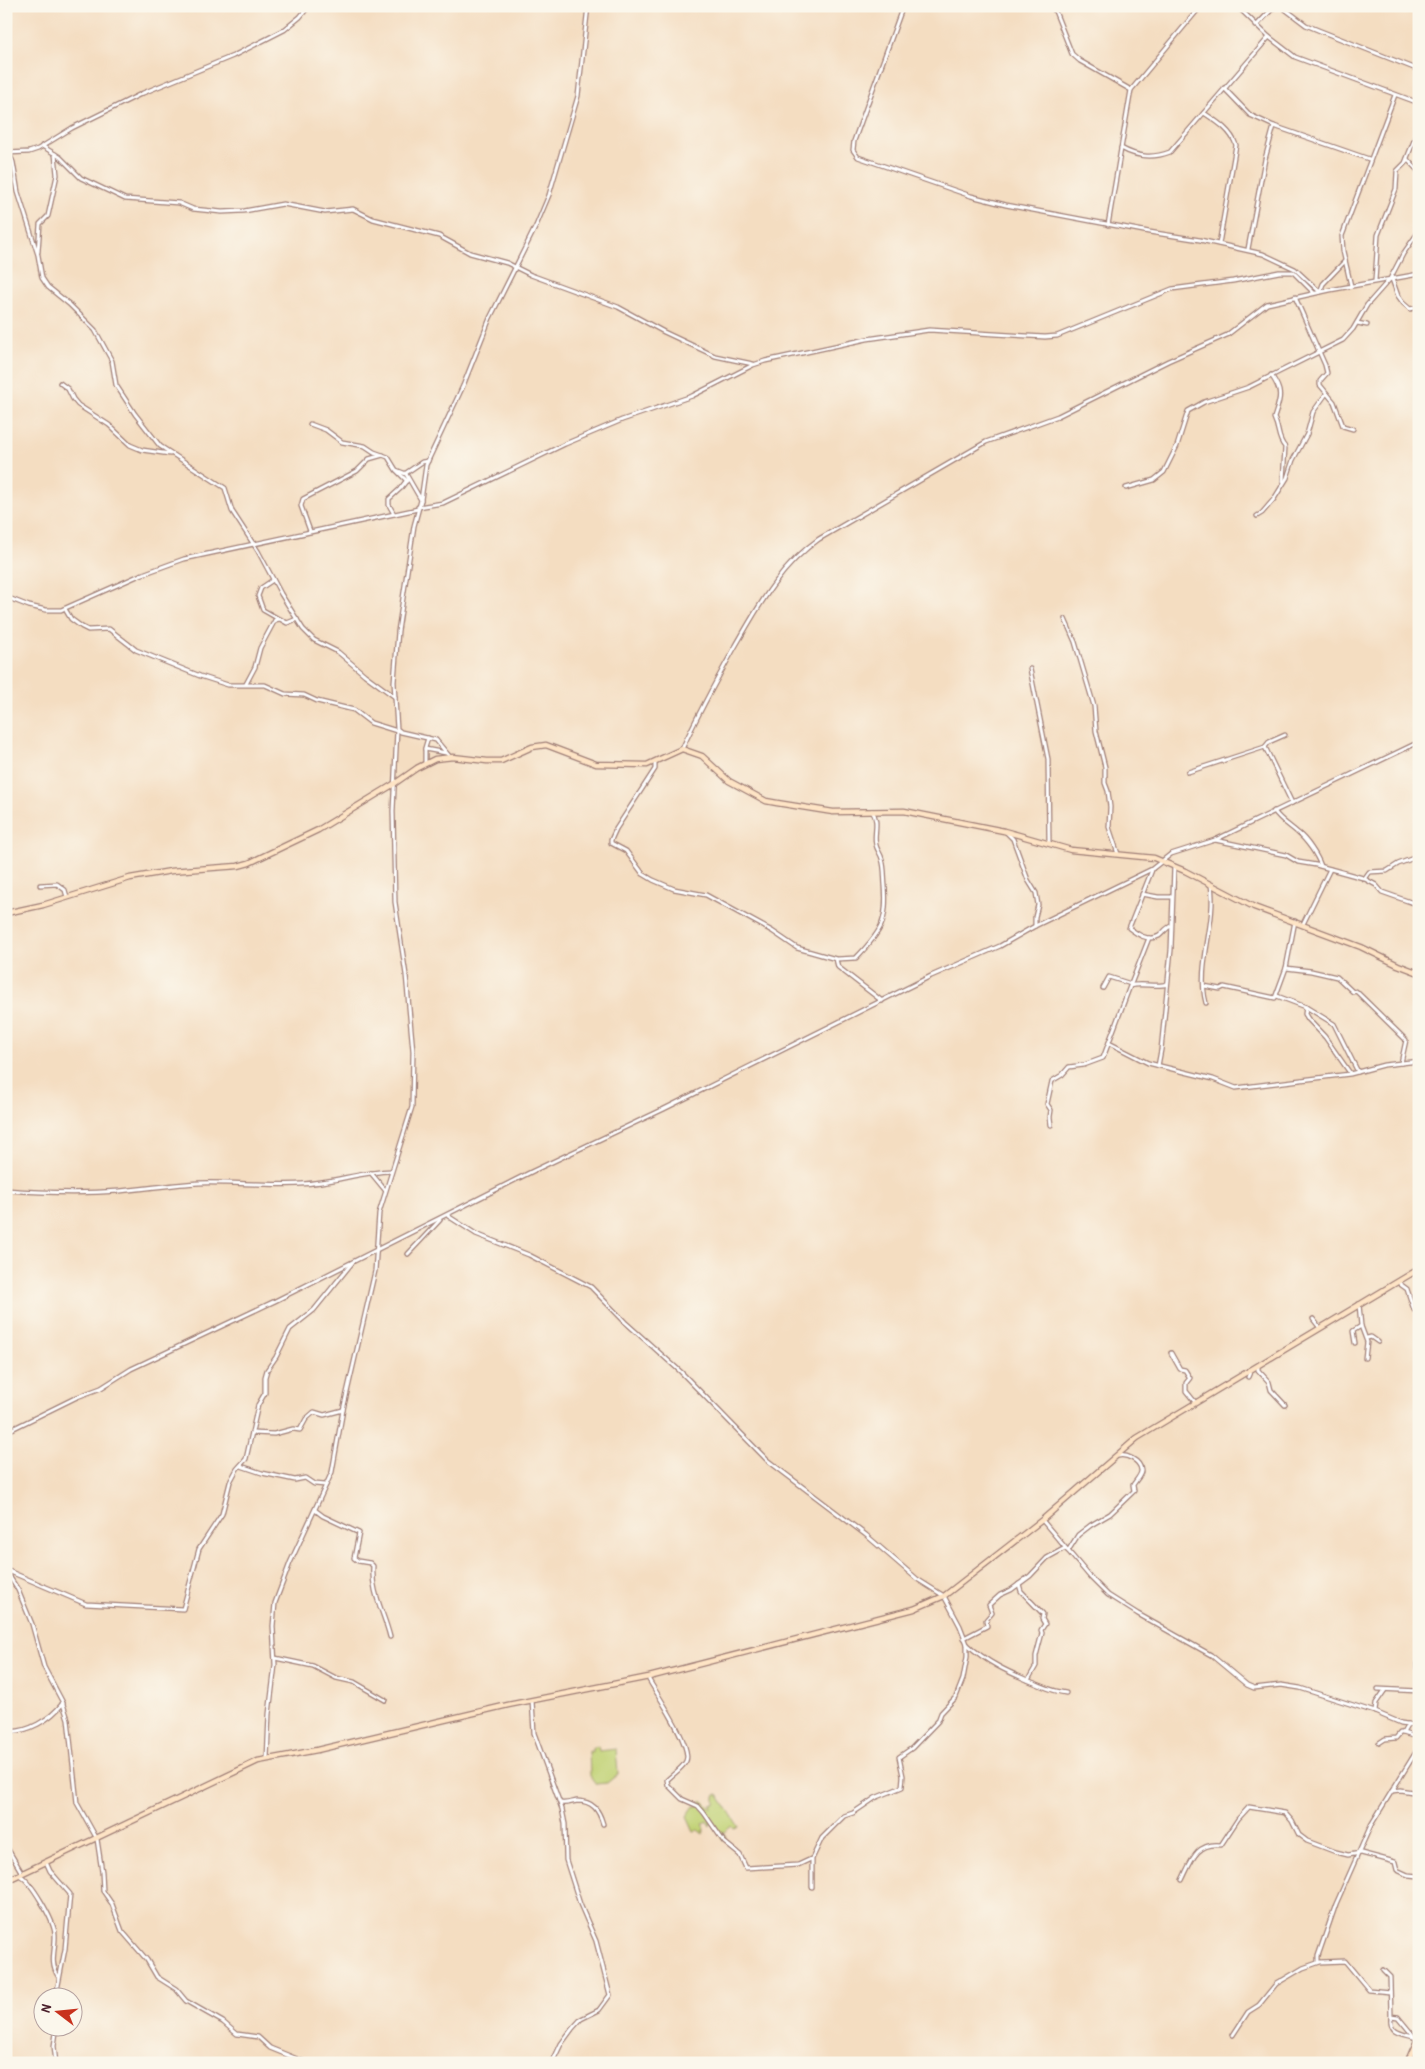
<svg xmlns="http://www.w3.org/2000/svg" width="1425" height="2069" font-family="'Patrick Hand',sans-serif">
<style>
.green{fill:#c1d275;stroke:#867850}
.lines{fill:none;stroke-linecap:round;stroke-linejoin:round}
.street-casing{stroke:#9f7e76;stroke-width:5.5}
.secondary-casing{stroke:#9f7e76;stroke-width:7}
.street{stroke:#fff;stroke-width:3}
.secondary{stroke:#fee4c5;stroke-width:4.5}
</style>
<rect width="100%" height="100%" fill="#fbf7ec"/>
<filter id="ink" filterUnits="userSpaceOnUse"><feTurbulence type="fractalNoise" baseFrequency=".02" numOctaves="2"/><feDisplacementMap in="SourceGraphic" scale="10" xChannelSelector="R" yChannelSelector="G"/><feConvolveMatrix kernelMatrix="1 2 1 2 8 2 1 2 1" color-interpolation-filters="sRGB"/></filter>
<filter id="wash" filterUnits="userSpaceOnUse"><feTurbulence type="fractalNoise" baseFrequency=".0096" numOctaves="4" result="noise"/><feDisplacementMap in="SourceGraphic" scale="20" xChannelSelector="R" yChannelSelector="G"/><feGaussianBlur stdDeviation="1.12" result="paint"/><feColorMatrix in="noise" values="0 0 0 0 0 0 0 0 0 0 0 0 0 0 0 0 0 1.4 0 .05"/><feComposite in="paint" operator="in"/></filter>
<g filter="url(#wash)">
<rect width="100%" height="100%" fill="#f4ddc1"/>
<g class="green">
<path d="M 598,1746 L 599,1751 L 616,1749 L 618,1774 L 607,1783 L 596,1784 L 590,1776 L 589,1751 L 592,1752 L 592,1748 Z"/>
<path d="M 718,1794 L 739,1827 L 734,1829 L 732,1826 L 724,1832 L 726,1838 L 723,1840 L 716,1826 L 710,1821 L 711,1824 L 710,1826 L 707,1821 L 702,1824 L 705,1828 L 703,1834 L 698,1830 L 694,1831 L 687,1816 L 694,1806 L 698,1806 L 702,1800 L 711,1809 L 711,1805 L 715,1804 L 715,1796 Z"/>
</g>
</g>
<g filter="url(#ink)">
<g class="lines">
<defs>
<g id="street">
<path d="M 903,6 L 854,141 L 853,150 L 858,157 L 971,196 L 1006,205 L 1149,232 L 1200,240 L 1263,254 L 1295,269 L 1320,292"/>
<path d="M 1053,6 L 1072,54 L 1080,61 L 1131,90"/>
<path d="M 1237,6 L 1269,37 L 1295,57 L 1419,103"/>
<path d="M 1281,6 L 1306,25 L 1318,30 L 1419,70"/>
<path d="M 1410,6 L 1419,12"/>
<path d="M 1256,26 L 1275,6"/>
<path d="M 1224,88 L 1250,115 L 1274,126 L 1369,159"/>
<path d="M 1204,113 C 1216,121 1231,130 1236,145 L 1219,244"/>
<path d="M 42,146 L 60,157 L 81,178 L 125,199 L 179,203 L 193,209 L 222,212 L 244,211 L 283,204 L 325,212 L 353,209 L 373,219 L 439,236 L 470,253 L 507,263 L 531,275 L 618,307 L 664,332 L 715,356 L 753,364"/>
<path d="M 1121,148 C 1137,157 1152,159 1170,152 L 1269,37"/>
<path d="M 6,153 L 29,152 L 38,149 L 72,128 L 143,93 L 233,56 L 284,30 L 300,17 L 309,6"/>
<path d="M 9,153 L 13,162 L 18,192 L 38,255 L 42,278 L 48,287 L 69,304 L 95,330 L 112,361 L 116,385 L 135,414 L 160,446 L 225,488 L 232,511 L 258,551 L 281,594 L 303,629 L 314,640 L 338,652 L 365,675 L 395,697"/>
<path d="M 1407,159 L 1419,172"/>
<path d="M 1108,225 L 1131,90 L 1201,6"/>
<path d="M 1248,249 L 1265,159 L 1274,126"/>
<path d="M 38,252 L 40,224 L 48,216 L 57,175 L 55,154"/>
<path d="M 1392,279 L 1398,296 L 1403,303 L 1410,309 L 1419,307"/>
<path d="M 1375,281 L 1378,235 L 1396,189 L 1397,171 L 1405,163 L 1419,128"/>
<path d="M 1351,286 L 1343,251 L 1342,236 L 1395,95"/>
<path d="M 1320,292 L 1323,284 L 1345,261"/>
<path d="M 1295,297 L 1325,365 L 1327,373 L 1320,381 L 1320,385 L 1334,402 L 1343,426 L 1353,429"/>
<path d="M 1357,323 L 1367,325"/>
<path d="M 1271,375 C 1284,393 1280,399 1274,418 C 1280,430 1277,438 1285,447 L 1283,481"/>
<path d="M 60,383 L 68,389 L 73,399 L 78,405 L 109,425 L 130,445 L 142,450 L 170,454"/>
<path d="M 310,424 L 326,430 L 342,442 L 365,446 L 374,452 L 388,457 L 396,470 L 406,474 L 421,500"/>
<path d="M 397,471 L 407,481"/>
<path d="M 406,473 L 422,462 L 428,461"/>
<path d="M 1126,488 L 1154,480 L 1164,472 L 1177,446 L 1188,411 L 1204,402 L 1249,387 L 1343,340 L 1353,329 L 1367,305 L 1390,279 L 1403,254 L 1419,231"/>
<path d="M 418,507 L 443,503 L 565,444 L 622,420 L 692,396 L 753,365 L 765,361 L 867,339 L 929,330 L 1045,337 L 1057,336 L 1172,289 L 1233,281 L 1279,272 L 1293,272 L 1314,293"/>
<path d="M 394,514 L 389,505 L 389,499 L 400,489 L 407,480"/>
<path d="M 1257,516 L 1262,513 L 1274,499 L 1287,478 L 1293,460 L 1307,434 L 1313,412 L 1326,394"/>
<path d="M 310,531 L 301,506 L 303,499 L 357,471 L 369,459 L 383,455"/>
<path d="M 273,580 L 261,588 L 258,596 L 263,610 L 277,618"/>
<path d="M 6,597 L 29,606 L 46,610 L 61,610 L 140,575 L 184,559 L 418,509"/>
<path d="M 65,609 L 71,619 L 82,627 L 88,630 L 109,629 L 136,650 L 200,676 L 228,685 L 265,685 L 285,694 L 304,695 L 317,701 L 354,710 L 371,723 L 397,731"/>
<path d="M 1065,619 L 1075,642 L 1094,706 L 1096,731 L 1105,767 L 1105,783 L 1108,791 L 1110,807 L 1109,827 L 1118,854"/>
<path d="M 1030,669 L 1048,759 L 1049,843"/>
<path d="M 246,684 L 255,667 L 260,648 L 275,620 L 280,619 L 287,623 L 297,619"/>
<path d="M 1265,747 L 1269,742 L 1285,735"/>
<path d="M 425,749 L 446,753"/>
<path d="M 682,749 C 698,714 716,681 735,647 C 758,607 780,566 819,539 L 986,442 L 1058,416 L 1168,361 L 1227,335 L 1267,304 L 1330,290 L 1419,274"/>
<path d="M 450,757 L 436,740 L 401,732 L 397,729 L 394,682 L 398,631 L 414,526 L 421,500 L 426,465 L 463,386 L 490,318 L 536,226 L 549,195 L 578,96 L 588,6"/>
<path d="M 655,762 L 655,769 L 616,829 L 611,840 L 611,843 L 626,851 L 643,874 L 653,880 L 674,889 L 706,895 L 772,931 L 797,948 L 836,959 L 838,967 L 882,1001"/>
<path d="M 425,763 L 425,748 L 428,738"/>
<path d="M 1188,772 L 1265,747 L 1292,803"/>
<path d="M 1274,811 C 1281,821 1289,825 1298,833 C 1307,840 1317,855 1321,866"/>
<path d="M 1006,832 L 1013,839 L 1028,880 L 1036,893 L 1038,905 L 1035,917 L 1035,926"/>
<path d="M 1215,840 L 1286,855 L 1298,862 L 1316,865 L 1363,878 L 1376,885 L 1382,892 L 1419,905"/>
<path d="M 1152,870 L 1129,928 C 1137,934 1148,942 1159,936 C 1163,933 1166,928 1171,926"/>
<path d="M 1364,879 L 1369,872 L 1387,871 L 1398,864 L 1419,856"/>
<path d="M 40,885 L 57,884 L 65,890 L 67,897"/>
<path d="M 1142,894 L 1158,897 L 1172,897"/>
<path d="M 1303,924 L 1330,869"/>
<path d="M 837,959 L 856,958 C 881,932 888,922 885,886 C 884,877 885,868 882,859 C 881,854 877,850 876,845 C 873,834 880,822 872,811"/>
<path d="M 1286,968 L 1311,971 L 1337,977 L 1353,992 L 1356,991 L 1406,1040 L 1401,1063"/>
<path d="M 1204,986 L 1220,989 L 1224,987 L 1275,998 L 1286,968 L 1295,921"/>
<path d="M 1103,988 L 1109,977 L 1131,984 L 1149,938"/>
<path d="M 1277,996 L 1306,1007 L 1334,1024 L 1358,1072"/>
<path d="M 1206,1003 C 1196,966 1217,923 1211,885"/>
<path d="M 1306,1007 L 1305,1014 L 1308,1019 L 1325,1037 L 1350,1073"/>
<path d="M 1109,1043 L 1148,1063 L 1213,1079 L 1236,1088 L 1350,1074 L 1384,1065 L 1419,1061"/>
<path d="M 1158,1066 L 1161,1050 L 1171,950 L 1174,866"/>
<path d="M 1051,1125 L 1050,1117 L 1051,1110 L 1047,1104 L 1052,1081 L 1062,1075 L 1069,1067 L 1084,1065 L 1103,1058 L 1130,986 C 1139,982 1157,988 1167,984"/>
<path d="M 371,1173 L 385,1190"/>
<path d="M 6,1190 C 44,1193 82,1194 120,1191 C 146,1189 173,1184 199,1183 C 233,1182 267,1186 301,1184 C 332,1183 360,1172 391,1171"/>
<path d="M 448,1216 L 476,1234 L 529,1255 L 591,1287 L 625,1322 L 681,1372 L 767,1460 L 866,1535 L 917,1579 L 944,1596 L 960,1626 L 967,1644 L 967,1657 L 963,1679 L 956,1697 L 941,1713 L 938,1721 L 912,1748 L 899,1757 L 903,1776 L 902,1787 L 875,1798 L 853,1813 L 844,1816 L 822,1838 L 812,1859 L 812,1887"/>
<path d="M 408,1254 L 440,1220"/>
<path d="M 1399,1281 L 1400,1284 L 1407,1289 L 1414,1310"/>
<path d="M 1313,1319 L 1320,1328"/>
<path d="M 1361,1326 L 1367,1342 L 1365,1358"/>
<path d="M 1367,1338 L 1371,1337 L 1378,1342"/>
<path d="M 1355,1343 L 1353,1331 L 1361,1326 L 1359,1304"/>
<path d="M 1171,1353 L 1180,1369 L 1185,1370 L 1190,1378 L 1186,1383 L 1186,1391 L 1195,1402"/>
<path d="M 1258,1366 L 1258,1370 L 1269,1382 L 1271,1390 L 1285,1405"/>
<path d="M 1248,1377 L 1251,1370"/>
<path d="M 6,1432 L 77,1397 L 101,1388 L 131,1369 L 275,1301 L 533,1171 L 664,1109 L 931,976 L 1000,946 L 1035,926 L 1152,869 L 1171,854 L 1215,840 L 1419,742"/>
<path d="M 252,1433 L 274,1434 L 293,1429 L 300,1430 L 306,1419 L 314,1412 L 324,1415 L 343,1410"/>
<path d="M 241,1466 L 262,1473 L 295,1480 L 305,1478 L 314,1484 L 326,1485"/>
<path d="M 315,1510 L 323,1516 L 359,1533 L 354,1558 L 358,1561 L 370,1563 L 373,1566 C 371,1593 384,1612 390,1637"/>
<path d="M 1042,1520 L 1091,1578 L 1108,1595 L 1138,1614 L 1211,1655 L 1247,1685 L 1254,1688 L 1281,1685 L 1300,1688 L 1375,1712 L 1401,1723 L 1419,1726"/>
<path d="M 1068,1551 L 1078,1535 L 1091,1525 L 1110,1514 L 1134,1491 L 1133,1485 C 1135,1481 1142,1475 1141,1470 C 1140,1460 1126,1454 1118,1456"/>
<path d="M 6,1570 L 86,1604 L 183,1609 L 199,1549 L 222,1514 L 230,1482 L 237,1469 L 246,1459 L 258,1405 L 265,1393 L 265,1377 L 267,1370 L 276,1357 L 290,1329 L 314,1310 L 352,1263"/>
<path d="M 6,1571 L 18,1590 L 32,1624 L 44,1667 L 62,1701 L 68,1719 L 77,1803 L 97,1839 L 102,1872 L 103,1891 L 112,1904 L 122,1931 L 147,1960 L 157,1977 L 176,1989 L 186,2001 L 223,2022 L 237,2034 L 258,2037 L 270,2048 L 307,2063"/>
<path d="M 1019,1584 L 1021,1591 L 1043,1614 L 1042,1619 L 1045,1624 L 1041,1630 L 1042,1633 L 1036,1656 L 1036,1666 L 1028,1680"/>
<path d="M 964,1638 L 987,1626 L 986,1620 L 992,1613 L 989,1605 L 1000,1595 L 1011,1590 L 1030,1576 L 1047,1558 L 1065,1548"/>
<path d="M 967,1644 C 986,1662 1008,1672 1032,1682 C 1045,1687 1051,1691 1066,1693"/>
<path d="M 275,1658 L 313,1666 L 336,1678 L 354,1682 L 385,1700"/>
<path d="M 1418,1663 L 1419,1681"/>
<path d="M 649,1677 L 649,1680 C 657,1694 693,1747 686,1761 C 683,1768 673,1774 667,1780 L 668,1785 L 682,1799 L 698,1806 L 704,1813 L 724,1842 L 740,1855 L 746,1868 L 798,1865 L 811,1859"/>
<path d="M 1378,1689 L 1419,1691"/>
<path d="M 532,1700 L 534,1733 L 562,1809 L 565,1824 L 566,1860 L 580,1904 L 596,1941 L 610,1995 L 599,2010 L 581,2019 L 572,2029 L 561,2044 L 552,2063"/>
<path d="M 1375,1712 L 1376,1703 L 1385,1690"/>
<path d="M 6,1731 C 27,1734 51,1719 63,1703"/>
<path d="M 1403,1733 L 1419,1738"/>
<path d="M 1379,1743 L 1385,1739 L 1396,1738 L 1400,1733 L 1403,1733 L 1408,1724"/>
<path d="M 267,1759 L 269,1714 L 275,1665 L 273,1626 L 275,1603 L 290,1563 L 332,1472 L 343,1410 L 375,1271 L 379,1213 L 412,1107 L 413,1051 L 406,975 L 395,902 L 393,811 L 397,730"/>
<path d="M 1392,1791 L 1400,1790 L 1419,1793"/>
<path d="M 561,1803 C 567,1804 571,1802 577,1801 C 593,1801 599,1810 603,1824"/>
<path d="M 6,1846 L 22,1873"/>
<path d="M 46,1862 L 50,1871 L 70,1894 L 65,1949 L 56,1996"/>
<path d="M 19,1875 C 31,1880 54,1921 55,1934 C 56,1949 49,1962 58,1976"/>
<path d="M 1182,1880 C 1191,1862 1196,1842 1221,1845 L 1238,1819 L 1249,1807 L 1285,1813 L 1292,1821 L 1299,1835 L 1307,1841 L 1336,1852 L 1348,1855 L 1361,1853 L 1395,1862 L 1397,1870 L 1408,1875 L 1419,1876"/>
<path d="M 1318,1962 L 1318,1956 L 1336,1904 L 1371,1825 L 1419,1747"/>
<path d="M 1383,1970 L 1390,1977 L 1391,2016 L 1398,2017 L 1417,2040"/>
<path d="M 1391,2016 C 1389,2033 1400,2033 1413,2037"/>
<path d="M 1233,2035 L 1248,2012 L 1259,2005 L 1276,1984 L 1303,1968 L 1320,1962 L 1345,1961 L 1369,1990 L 1390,1992"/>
<path d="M 56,2063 L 54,2046 L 57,2026"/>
<path d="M 1410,2063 L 1411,2063"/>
</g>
<g id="secondary">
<path d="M 6,913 L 43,905 L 130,878 L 171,871 L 238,866 L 249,863 L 318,830 L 394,784 L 417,768 L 435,759 L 453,757 L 487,761 L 501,761 L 532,747 L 546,745 L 596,764 L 647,765 L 682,749 L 702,756 L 729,781 L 766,801 L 777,803 L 833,812 L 904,811 L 1004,831 L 1071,850 L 1154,858 L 1185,871 L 1254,907 L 1361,947 L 1398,965 L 1419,973"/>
<path d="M 6,1881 L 258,1761 L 317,1750 L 508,1705 L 649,1677 L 914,1609 L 944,1596 L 1042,1520 L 1137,1438 L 1419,1269"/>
<path d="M 1407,2063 L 1419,2036"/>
</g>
</defs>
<use href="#street" class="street-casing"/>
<use href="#secondary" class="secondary-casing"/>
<use href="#street" class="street"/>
<use href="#secondary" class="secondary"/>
</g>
</g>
<rect width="1425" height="2069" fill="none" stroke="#fbf7ec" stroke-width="25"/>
<g transform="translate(58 2012) rotate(286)"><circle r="24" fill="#fbf7ec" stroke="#b4a19f"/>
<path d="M0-4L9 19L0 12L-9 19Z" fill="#c8321e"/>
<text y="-8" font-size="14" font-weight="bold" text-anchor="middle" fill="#4a1f2b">N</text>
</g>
</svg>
